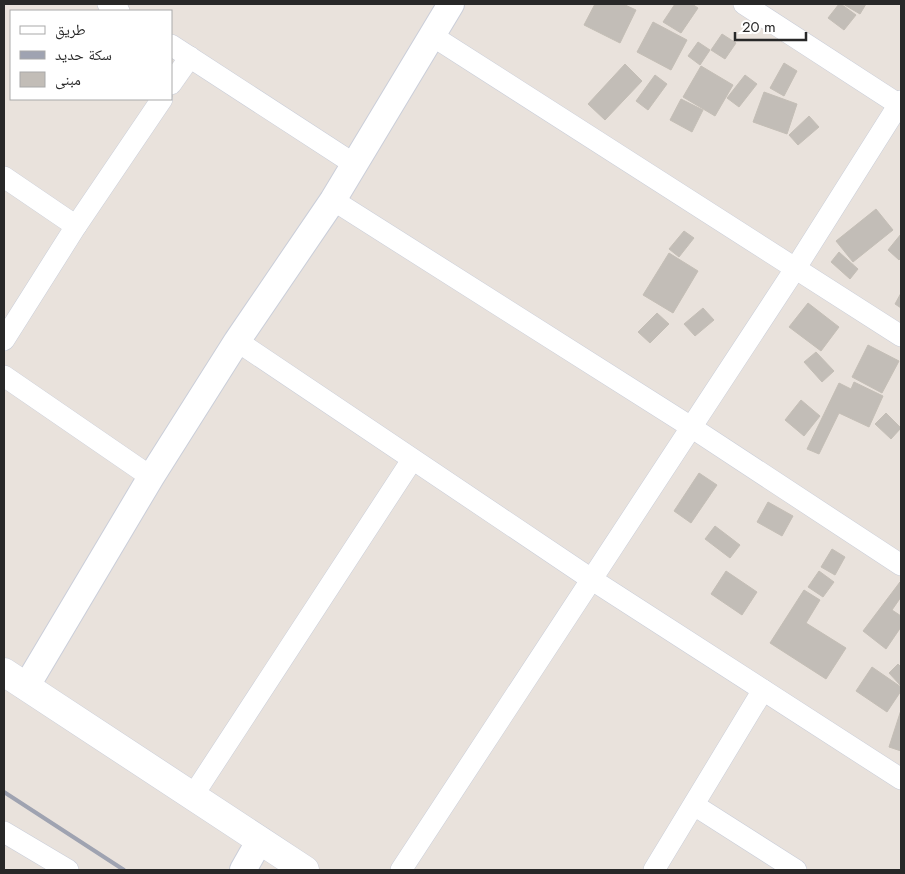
<svg xmlns="http://www.w3.org/2000/svg" width="905" height="874" font-family="Jost,'Noto Naskh Arabic',sans-serif">
<style>
.building{fill:#c2bdb7;stroke:#c4beb6}
.lines{fill:none;stroke-linecap:round;stroke-linejoin:round}
.minor-casing{stroke:#caced9;stroke-width:22}
.tertiary-casing{stroke:#caced9;stroke-width:28}
.secondary-casing{stroke:#caced9;stroke-width:29}
.minor{stroke:#fff;stroke-width:21}
.tertiary{stroke:#fff;stroke-width:26}
.secondary{stroke:#fff;stroke-width:28}
.rail{stroke:#9fa3b1;stroke-width:4}
</style>
<rect width="100%" height="100%" fill="#e9e2dc"/>
<g class="building">
<path d="M 595,4 L 623,4 L 636,10 L 620,43 L 584,25 Z"/>
<path d="M 675,4 L 692,4 L 698,8 L 681,33 L 663,22 Z"/>
<path d="M 839,4 L 841,4 L 856,15 L 844,30 L 828,18 Z"/>
<path d="M 843,4 L 866,4 L 860,14 Z"/>
<path d="M 653,22 L 687,40 L 671,70 L 637,52 Z"/>
<path d="M 722,34 L 736,43 L 725,59 L 711,50 Z"/>
<path d="M 698,42 L 710,50 L 700,65 L 688,56 Z"/>
<path d="M 784,63 L 797,71 L 784,96 L 770,88 Z"/>
<path d="M 625,64 L 642,81 L 605,120 L 588,104 Z"/>
<path d="M 701,66 L 733,85 L 715,116 L 683,97 Z"/>
<path d="M 655,75 L 667,84 L 648,110 L 636,101 Z"/>
<path d="M 745,75 L 757,84 L 739,107 L 727,98 Z"/>
<path d="M 764,92 L 797,104 L 787,134 L 753,122 Z"/>
<path d="M 681,99 L 703,110 L 692,132 L 670,120 Z"/>
<path d="M 809,116 L 819,127 L 798,145 L 789,135 Z"/>
<path d="M 876,209 L 893,230 L 853,262 L 836,241 Z"/>
<path d="M 684,231 L 694,238 L 679,257 L 669,249 Z"/>
<path d="M 901,234 L 901,258 L 899,260 L 888,250 Z"/>
<path d="M 839,252 L 858,269 L 850,279 L 831,262 Z"/>
<path d="M 669,253 L 698,271 L 673,313 L 643,295 Z"/>
<path d="M 901,293 L 901,308 L 895,304 Z"/>
<path d="M 808,303 L 839,327 L 821,351 L 789,327 Z"/>
<path d="M 703,308 L 714,320 L 695,336 L 684,324 Z"/>
<path d="M 657,313 L 669,324 L 650,343 L 638,332 Z"/>
<path d="M 868,345 L 899,361 L 882,393 L 852,377 Z"/>
<path d="M 816,352 L 834,371 L 822,382 L 804,362 Z"/>
<path d="M 854,382 L 883,396 L 869,427 L 839,413 L 819,454 L 807,449 L 839,383 L 851,389 Z"/>
<path d="M 801,400 L 820,416 L 804,436 L 785,420 Z"/>
<path d="M 886,413 L 901,428 L 891,439 L 875,424 Z"/>
<path d="M 699,473 L 717,485 L 691,523 L 674,511 Z"/>
<path d="M 768,502 L 793,516 L 782,536 L 757,522 Z"/>
<path d="M 715,526 L 740,545 L 730,558 L 705,539 Z"/>
<path d="M 832,549 L 845,557 L 835,575 L 821,567 Z"/>
<path d="M 726,571 L 757,592 L 742,615 L 711,594 Z"/>
<path d="M 819,571 L 834,582 L 823,597 L 808,587 Z"/>
<path d="M 900,582 L 901,597 L 892,610 L 901,616 L 901,627 L 886,649 L 863,631 Z"/>
<path d="M 804,590 L 820,600 L 806,623 L 846,648 L 826,679 L 770,643 Z"/>
<path d="M 898,664 L 901,667 L 901,686 L 889,673 Z"/>
<path d="M 872,667 L 901,687 L 901,691 L 887,712 L 856,691 Z"/>
<path d="M 901,710 L 901,751 L 889,747 Z"/>
</g>
<g class="lines">
<defs>
<g id="minor">
<path d="M 108,4 L 119,11"/>
<path d="M 744,4 L 901,106"/>
<path d="M 431,35 L 901,336"/>
<path d="M 171,45 L 354,164"/>
<path d="M 171,84 L 190,57"/>
<path d="M 4,177 L 76,226"/>
<path d="M 333,200 L 691,427 L 901,565"/>
<path d="M 4,340 L 76,226 L 162,99"/>
<path d="M 237,341 L 591,579 L 901,779"/>
<path d="M 4,376 L 151,477"/>
<path d="M 192,797 L 412,460"/>
<path d="M 694,805 L 796,870"/>
<path d="M 4,832 L 68,870"/>
<path d="M 401,870 L 795,269 L 901,101"/>
<path d="M 654,870 L 763,690"/>
</g>
<g id="tertiary">
<path d="M 26,687 L 151,477 L 237,341 L 333,200 L 451,4"/>
<path d="M 243,870 L 260,840"/>
</g>
<path id="secondary" d="M 4,672 L 305,870"/>
</defs>
<use href="#minor" class="minor-casing"/>
<use href="#tertiary" class="tertiary-casing"/>
<use href="#secondary" class="secondary-casing"/>
<use href="#minor" class="minor"/>
<use href="#tertiary" class="tertiary"/>
<use href="#secondary" class="secondary"/>
<path class="rail" d="M 4,792 L 124,870"/>
</g>
<rect width="905" height="874" fill="none" stroke="#282828" stroke-width="10"/>
<rect x="10" y="10" width="162" height="90" fill="#ffffff" stroke="#a9a9a9"/>
<rect x="20" y="26" width="25" height="8" fill="#ffffff" stroke="#a9a9a9"/>
<text x="55" y="35" font-size="15" fill="#282828">طريق</text>
<rect x="20" y="51" width="25" height="8" fill="#9fa3b1" stroke="#a9a9a9"/>
<text x="55" y="60" font-size="15" fill="#282828">سكة حديد</text>
<rect x="20" y="72" width="25" height="15" fill="#c2bdb7" stroke="#a9a9a9"/>
<text x="55" y="85" font-size="15" fill="#282828">مبنى</text>
<path d="M735 32v8h71v-8" fill="none" stroke="#282828" stroke-width="2.5"/>
<text x="742" y="32" font-size="15" fill="#282828" stroke="#ffffff" stroke-width="4" paint-order="stroke">20 m</text>
</svg>
